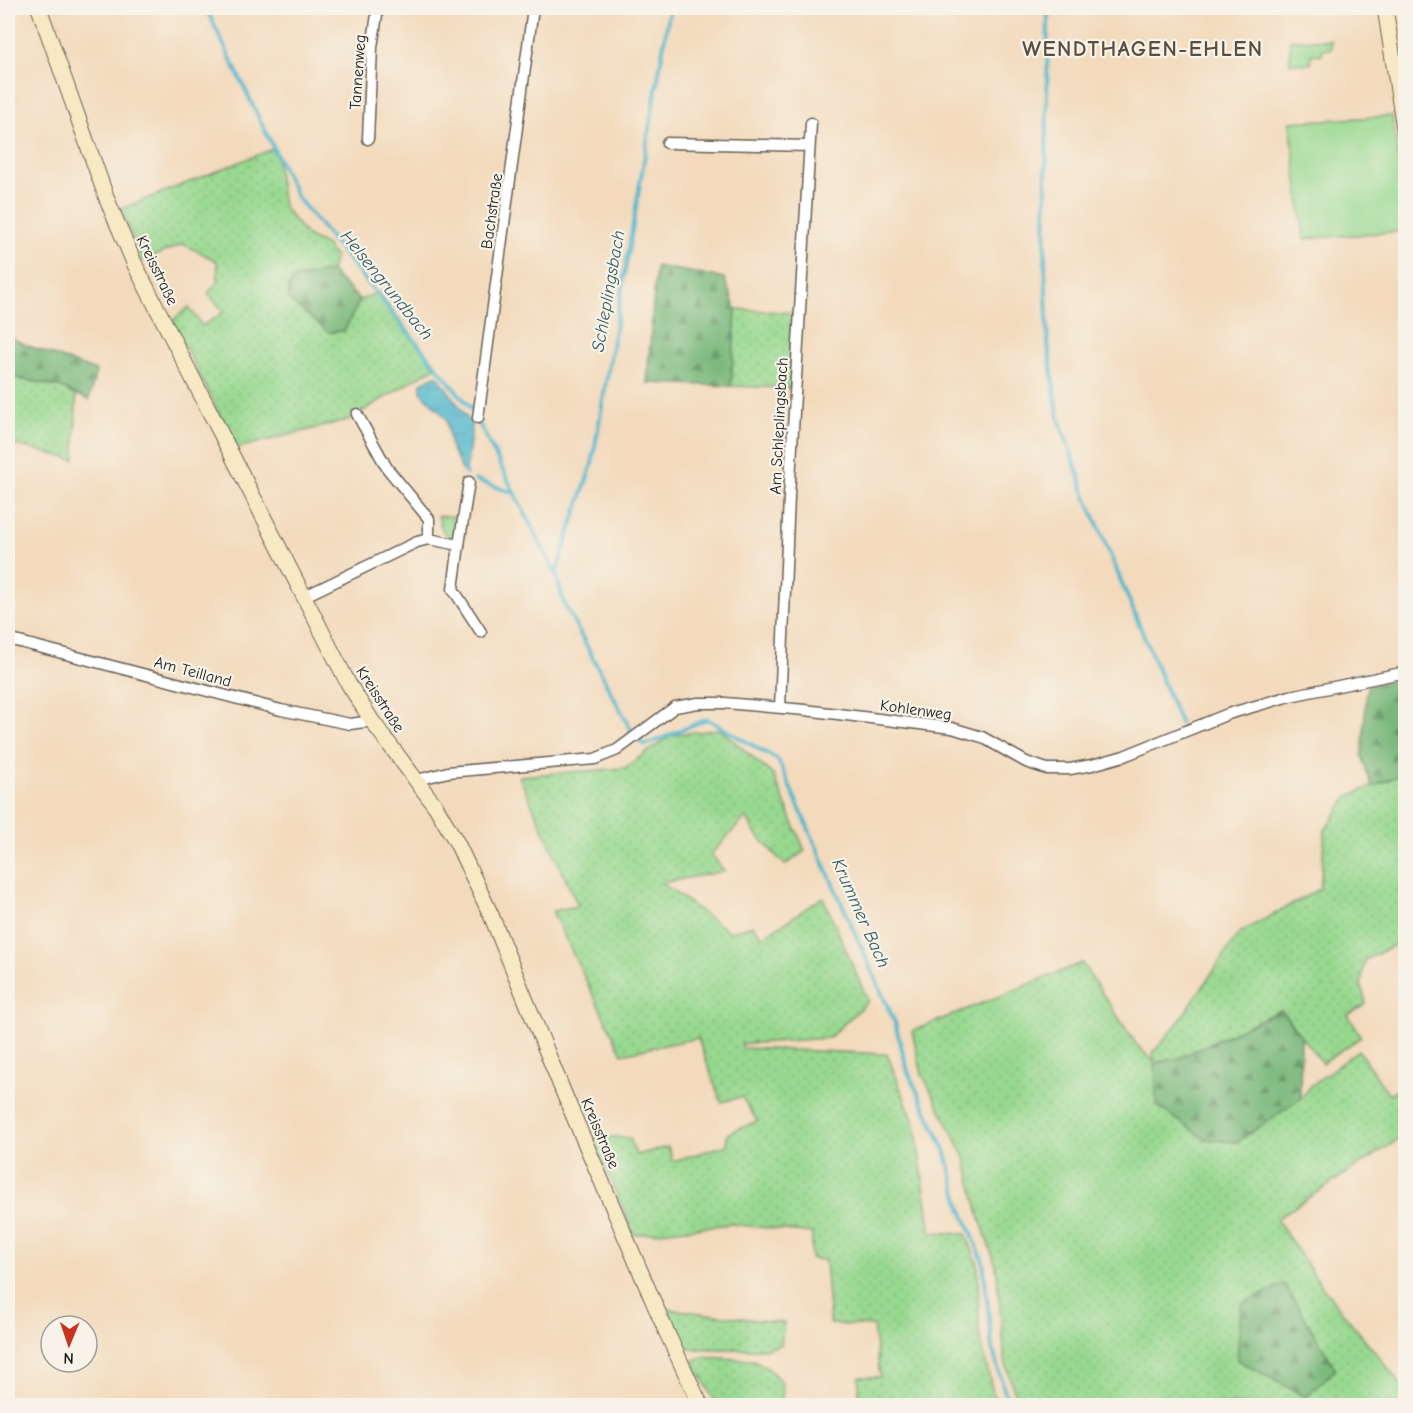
<svg xmlns="http://www.w3.org/2000/svg" width="1413" height="1413" font-family="'Comic Neue',sans-serif">
<style>
.grass{fill:url(#grass-dots);stroke:#5a7a56;stroke-width:1.5}
.forest{fill:url(#forest-firs);stroke:#4a6a4b;stroke-width:1.5}
.park{fill:url(#park-tufts);stroke:#5a7a56;stroke-width:1.5}
.pitch{fill:#97d88f;stroke:#5a7a56;stroke-width:1.5}
.water{fill:url(#water-ripples);stroke:#356974;stroke-width:1.5}
.lines{fill:none;stroke-linecap:round;stroke-linejoin:round}
.stream{stroke:#4eb6cc;stroke-width:4}
.street-casing{stroke:#675e54;stroke-width:13}
.secondary-casing{stroke:#675e54;stroke-width:17}
.street{stroke:#fff;stroke-width:10}
.secondary{stroke:#f7e9c3;stroke-width:15}
.labels{text-anchor:middle;stroke-width:4.5;stroke-linejoin:round;paint-order:stroke}
.street-label{font-size:16px;fill:#1c1c1c;stroke:#f7f3e8}
.water-label{font-size:18px;font-style:italic;fill:#305a62;stroke:#f7f3e8}
.district-label{font-size:22px;font-weight:bold;letter-spacing:1.5px;fill:#5c4d42;stroke:#f7f3e8}
</style>
<defs>
<pattern id="grass-dots" width="8" height="8" patternUnits="userSpaceOnUse" patternTransform="scale(1.5)"><rect width="8" height="8" fill="#97d88f"/><path d="M2 2h.1M6 6h.1" fill="none" stroke="#82b97b" stroke-width="1.8" stroke-linecap="round"/></pattern>
<pattern id="forest-firs" width="22" height="20" patternUnits="userSpaceOnUse" patternTransform="scale(1.5)"><rect width="22" height="20" fill="#79b87a"/><path d="M5 1l3.5 6h-7zM16 11l3.5 6h-7z" fill="#629563"/></pattern>
<pattern id="park-tufts" width="24" height="20" patternUnits="userSpaceOnUse" patternTransform="scale(1.5)"><rect width="24" height="20" fill="#97d88f"/><path d="M3 7l-1-3M5 7V3M7 7l1-3M15 17l-1-3M17 17v-4M19 17l1-3" fill="none" stroke="#82b97b"/></pattern>
<pattern id="water-ripples" width="26" height="14" patternUnits="userSpaceOnUse" patternTransform="scale(1.5)"><rect width="26" height="14" fill="#4eb6cc"/><path d="M2 4q2-2 4 0t4 0M15 11q2-2 4 0t4 0" fill="none" stroke="#4093a5"/></pattern>
</defs>
<rect width="100%" height="100%" fill="#f7f3e8"/>
<filter id="ink" filterUnits="userSpaceOnUse"><feTurbulence type="fractalNoise" baseFrequency=".0167" numOctaves="2"/><feDisplacementMap in="SourceGraphic" scale="12" xChannelSelector="R" yChannelSelector="G"/><feConvolveMatrix kernelMatrix="1 2 1 2 8 2 1 2 1" color-interpolation-filters="sRGB"/></filter>
<filter id="wash" filterUnits="userSpaceOnUse"><feTurbulence type="fractalNoise" baseFrequency=".008" numOctaves="4" result="noise"/><feDisplacementMap in="SourceGraphic" scale="24" xChannelSelector="R" yChannelSelector="G"/><feGaussianBlur stdDeviation="1.35" result="paint"/><feColorMatrix in="noise" values="0 0 0 0 0 0 0 0 0 0 0 0 0 0 0 0 0 1.4 0 .05"/><feComposite in="paint" operator="in"/></filter>
<g filter="url(#wash)">
<rect width="100%" height="100%" fill="#f3dabc"/>
<g class="grass">
<path d="M 275,148 L 283,206 L 307,236 L 327,246 L 335,257 L 331,271 L 295,278 L 288,299 L 329,332 L 344,331 L 360,300 L 379,292 L 435,367 L 348,420 L 237,448 L 172,321 L 189,307 L 202,326 L 224,312 L 208,294 L 218,281 L 217,261 L 183,244 L 142,261 L 121,209 Z"/>
<path d="M 736,309 L 795,313 L 791,388 L 731,386 Z"/>
<path d="M 8,376 L 60,387 L 76,396 L 75,460 L 8,443 Z"/>
<path d="M 720,729 L 773,775 L 805,851 L 785,865 L 755,833 L 746,817 L 711,854 L 724,871 L 662,883 L 729,932 L 753,925 L 763,937 L 823,897 L 868,1001 L 829,1038 L 741,1044 L 743,1048 L 887,1054 L 915,1125 L 931,1232 L 966,1234 L 978,1265 L 979,1334 L 996,1405 L 859,1405 L 859,1377 L 880,1377 L 873,1326 L 830,1324 L 825,1260 L 811,1259 L 812,1233 L 731,1224 L 634,1235 L 592,1136 L 630,1138 L 636,1155 L 668,1147 L 673,1161 L 727,1145 L 727,1134 L 757,1121 L 742,1097 L 721,1102 L 698,1038 L 622,1054 L 552,911 L 578,906 L 519,776 L 624,768 L 672,735 Z"/>
<path d="M 1405,773 L 1405,940 L 1365,960 L 1361,984 L 1366,1004 L 1348,1015 L 1361,1037 L 1322,1063 L 1281,1011 L 1179,1058 L 1155,1063 L 1205,1139 L 1237,1142 L 1300,1099 L 1311,1086 L 1358,1050 L 1389,1095 L 1405,1085 L 1405,1135 L 1276,1219 L 1323,1288 L 1404,1388 L 1405,1405 L 1018,1405 L 1005,1361 L 996,1266 L 980,1219 L 965,1157 L 922,1074 L 912,1031 L 1082,963 L 1136,1044 L 1154,1062 L 1153,1053 L 1180,1020 L 1239,933 L 1320,889 L 1325,830 L 1348,796 Z"/>
<path d="M 668,1309 L 784,1323 L 781,1345 L 764,1349 L 684,1349 Z"/>
<path d="M 701,1357 L 754,1360 L 769,1369 L 781,1382 L 783,1391 L 780,1405 L 717,1405 L 693,1361 Z"/>
</g>
<g class="forest">
<path d="M 656,266 L 724,278 L 736,309 L 731,386 L 647,383 Z"/>
<path d="M 331,271 L 360,300 L 344,331 L 328,332 L 288,299 L 289,286 L 295,278 Z"/>
<path d="M 8,336 L 26,345 L 96,371 L 89,400 L 60,387 L 8,376 Z"/>
<path d="M 1405,678 L 1405,773 L 1372,787 L 1362,756 L 1367,686 Z"/>
<path d="M 1281,1010 L 1301,1036 L 1300,1099 L 1237,1142 L 1205,1139 L 1156,1105 L 1155,1063 L 1179,1058 Z"/>
<path d="M 1284,1284 L 1336,1369 L 1306,1397 L 1237,1360 L 1241,1304 Z"/>
</g>
<path class="park" d="M 438,516 L 460,517 L 456,539 C 443,537 441,528 438,516 Z"/>
<g class="pitch">
<path d="M 1290,40 L 1331,40 L 1331,49 L 1322,49 L 1322,55 L 1311,54 L 1311,64 L 1290,63 Z"/>
<path d="M 1392,116 L 1405,203 L 1405,231 L 1304,239 L 1290,122 Z"/>
</g>
<path class="water" d="M 435,376 L 438,376 L 472,425 L 467,466 L 463,472 L 451,448 L 446,418 L 421,392 L 421,383 Z"/>
<g class="lines">
<g class="stream">
<path d="M 206,8 L 297,197 L 473,411 L 556,575 L 564,603 L 632,732 L 639,741 L 646,745 L 707,719 L 778,760 L 895,1023 L 908,1072 L 945,1150 L 961,1208 L 983,1261 L 992,1347 L 1009,1406"/>
<path d="M 1048,8 L 1045,267 L 1048,344 L 1058,416 L 1085,494 L 1180,723"/>
<path d="M 464,470 L 466,474"/>
<path d="M 475,480 L 514,493"/>
<path d="M 556,573 L 592,464 L 670,8"/>
</g>
</g>
</g>
<g filter="url(#ink)">
<g class="lines">
<defs>
<g id="street">
<path d="M 368,139 L 372,47 L 378,8"/>
<path d="M 667,143 L 809,146"/>
<path d="M 357,414 L 387,468 L 429,519 L 429,539"/>
<path d="M 478,418 L 533,8"/>
<path d="M 459,545 L 469,482"/>
<path d="M 303,597 L 417,542 L 429,539 L 459,545 L 453,589 L 481,632"/>
<path d="M 8,639 L 281,710 L 350,724 L 372,721"/>
<path d="M 780,707 L 789,497 L 811,123"/>
<path d="M 417,780 L 448,772 L 595,759 L 617,750 L 675,707 L 698,703 L 725,703 L 805,710 L 952,728 L 982,737 L 1026,762 L 1047,769 L 1070,769 L 1092,765 L 1124,756 L 1228,714 L 1290,696 L 1406,672"/>
</g>
<g id="secondary">
<path d="M 39,8 L 108,202 L 135,265 L 348,683 L 372,721 L 436,807 L 457,843 L 491,915 L 565,1096 L 666,1331 L 701,1406"/>
<path d="M 1385,8 L 1406,141"/>
</g>
</defs>
<use href="#street" class="street-casing"/>
<use href="#secondary" class="secondary-casing"/>
<use href="#street" class="street"/>
<use href="#secondary" class="secondary"/>
</g>
</g>
<g class="labels">
<g class="street-label">
<text transform="translate(357 72) rotate(-86)" y="6">Tannenweg</text>
<text transform="translate(491 211) rotate(-82)" y="6">Bachstraße</text>
<text transform="translate(158 270) rotate(64)" y="6">Kreisstraße</text>
<text transform="translate(778 426) rotate(-87)" y="6">Am Schleplingsbach</text>
<text transform="translate(193 671) rotate(15)" y="6">Am Teilland</text>
<text transform="translate(381 699) rotate(57)" y="6">Kreisstraße</text>
<text transform="translate(916 709) rotate(8)" y="6">Kohlenweg</text>
<text transform="translate(601 1133) rotate(67)" y="6">Kreisstraße</text>
</g>
<g class="water-label">
<text transform="translate(387 285) rotate(51)" y="6">Helsengrundbach</text>
<text transform="translate(608 291) rotate(-80)" y="6">Schleplingsbach</text>
<text transform="translate(861 913) rotate(66)" y="6">Krummer Bach</text>
</g>
<g class="district-label">
<text x="1143" y="56">WENDTHAGEN-EHLEN</text>
</g>
</g>
<rect width="1413" height="1413" fill="none" stroke="#f7f3e8" stroke-width="30"/>
<g transform="translate(69 1344) rotate(182)"><circle r="28" fill="#f7f3e8" stroke="#9f9d96" stroke-width="1.5"/>
<path d="M0-4.5L10 22L0 15L-10 22Z" fill="#c8321e"/>
<text y="-9" font-size="16" font-weight="bold" text-anchor="middle" fill="#1c1c1c">N</text>
</g>
</svg>
